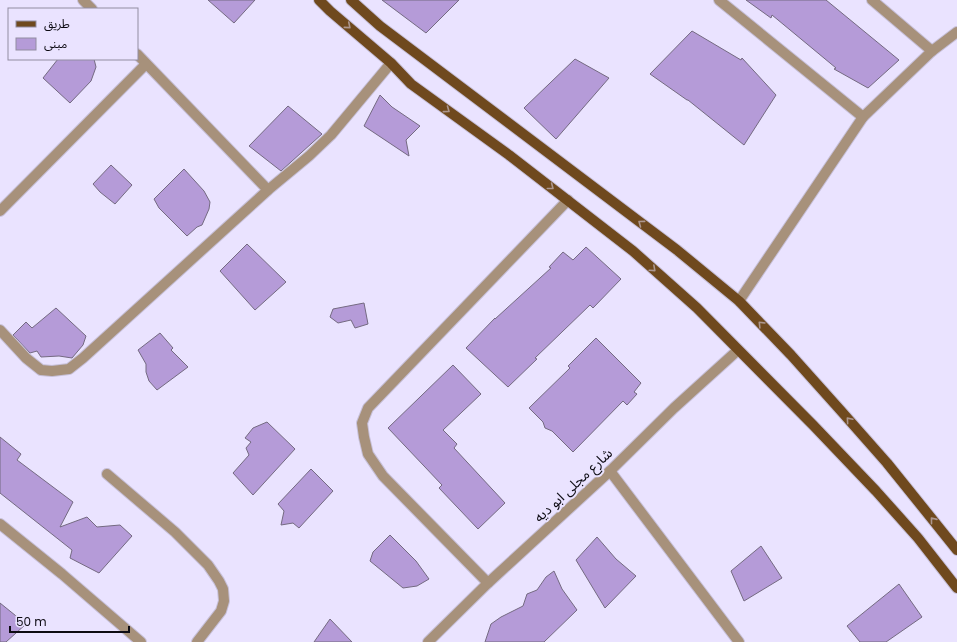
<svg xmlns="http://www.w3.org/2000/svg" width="957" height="642" font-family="Poppins,'Noto Sans Arabic',sans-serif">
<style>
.building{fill:#b59bd8;stroke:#746a81}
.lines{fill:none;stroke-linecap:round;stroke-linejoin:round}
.minor-casing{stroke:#c7c0d9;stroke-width:12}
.major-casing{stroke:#c7c0d9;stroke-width:12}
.minor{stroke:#a7917b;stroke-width:10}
.major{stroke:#6f491e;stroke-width:10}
.oneway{stroke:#ac968e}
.labels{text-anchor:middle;stroke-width:4;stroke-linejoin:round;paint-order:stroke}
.street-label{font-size:14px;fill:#0d0b13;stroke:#eae3ff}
</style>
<rect width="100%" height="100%" fill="#eae3ff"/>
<g class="building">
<path d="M 208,0 L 255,0 L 234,23 Z"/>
<path d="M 382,0 L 459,0 L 426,33 Z"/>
<path d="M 746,0 L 826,0 L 899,60 L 868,88 L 834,69 L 836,68 L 772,15 L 771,18 Z"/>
<path d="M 692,31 L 741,60 L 742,58 L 776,95 L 744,145 L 688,100 L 687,100 L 650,74 Z"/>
<path d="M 58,59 L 94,59 L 96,67 L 91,81 L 70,103 L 43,78 Z"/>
<path d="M 575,59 L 609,78 L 556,139 L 524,108 Z"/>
<path d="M 380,95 L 392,107 L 420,126 L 406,140 L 409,156 L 364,126 Z"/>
<path d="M 288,106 L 322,134 L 281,171 L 249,146 Z"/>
<path d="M 111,165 L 132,185 L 115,204 L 100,192 L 93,184 Z"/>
<path d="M 184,169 L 204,191 L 210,202 L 209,209 L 202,225 L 197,227 L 187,236 L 159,208 L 154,199 Z"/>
<path d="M 247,244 L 286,282 L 255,310 L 220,271 Z"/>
<path d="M 586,247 L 621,279 L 593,308 L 590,305 L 535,358 L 537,359 L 508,387 L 466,348 L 495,318 L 495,319 L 551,268 L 549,267 L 563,252 L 573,260 Z"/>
<path d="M 364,303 L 368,324 L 355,328 L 351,320 L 338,323 L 330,317 L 333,309 Z"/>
<path d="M 56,308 L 86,336 L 83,345 L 72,358 L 59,356 L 41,357 L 37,351 L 30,353 L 13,335 L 26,322 L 32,328 Z"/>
<path d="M 160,333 L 173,348 L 171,350 L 188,367 L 157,390 L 149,381 L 146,372 L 146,364 L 138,350 Z"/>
<path d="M 596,338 L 641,383 L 634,392 L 637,394 L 627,405 L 623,401 L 573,452 L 552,431 L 545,428 L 543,422 L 529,408 L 570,368 L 568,366 Z"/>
<path d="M 453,365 L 481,394 L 443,430 L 457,444 L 454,448 L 505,503 L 478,529 L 439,488 L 442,485 L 388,428 Z"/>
<path d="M 267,422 L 295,449 L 253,495 L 233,473 L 249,455 L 246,448 L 251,442 L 245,438 L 253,428 Z"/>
<path d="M 0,437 L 21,454 L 17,460 L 73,502 L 60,527 L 87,517 L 97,527 L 120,525 L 132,536 L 99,573 L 70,558 L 72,550 L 0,493 Z"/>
<path d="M 311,469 L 333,491 L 299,528 L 293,523 L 281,525 L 284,511 L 278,504 Z"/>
<path d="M 390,535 L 416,561 L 429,579 L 417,586 L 403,588 L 370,561 L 373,552 Z"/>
<path d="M 597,537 L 616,559 L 636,576 L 605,608 L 576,560 Z"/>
<path d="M 761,546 L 782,578 L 744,601 L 731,571 Z"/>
<path d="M 554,571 L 562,589 L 577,610 L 544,642 L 485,642 L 491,624 L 501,617 L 523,606 L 527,594 L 537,590 L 546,577 Z"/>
<path d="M 899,584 L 922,617 L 886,642 L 860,642 L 847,626 Z"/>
<path d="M 0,603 L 26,624 L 6,642 L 0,642 Z"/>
<path d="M 330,619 L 352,642 L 314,642 Z"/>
</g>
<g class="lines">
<defs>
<g id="minor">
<path d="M 83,0 L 92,9"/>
<path d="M 719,0 L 863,117"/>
<path d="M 872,0 L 932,51"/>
<path d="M 137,54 L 268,190"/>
<path d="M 0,211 L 146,64"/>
<path d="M 739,301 L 863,117 L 932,51 L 957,32"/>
<path d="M 0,330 L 26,358 L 41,370 L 52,371 L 69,369 L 83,358 L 268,190 L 309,156 L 331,135 L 391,63"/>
<path d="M 610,471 L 739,642"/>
<path d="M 107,474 L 175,532 L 208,565 L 219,581 L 223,589 L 224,601 L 221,611 L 197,642"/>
<path d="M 0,524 L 62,574 L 141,642"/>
<path d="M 488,583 L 383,476 L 368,454 L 364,437 L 362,423 L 368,408 L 568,200"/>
<path d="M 428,642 L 488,583 L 610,471 L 674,408 L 738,350"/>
</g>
<g id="major">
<path d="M 319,0 L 330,11 L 391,63 L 411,84 L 509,155 L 633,251 L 697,308 L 813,425 L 876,491 L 918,538 L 957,588"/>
<path d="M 351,0 L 380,26 L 441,72 L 677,250 L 739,301 L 791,355 L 842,412 L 887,463 L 957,550"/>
</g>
</defs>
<use href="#minor" class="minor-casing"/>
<use href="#major" class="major-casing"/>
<use href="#minor" class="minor"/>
<use href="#major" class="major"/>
</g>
<defs><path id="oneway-chevron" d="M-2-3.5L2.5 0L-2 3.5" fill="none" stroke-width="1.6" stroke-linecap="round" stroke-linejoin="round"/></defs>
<g class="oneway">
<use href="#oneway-chevron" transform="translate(348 26) rotate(40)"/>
<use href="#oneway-chevron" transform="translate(447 110) rotate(36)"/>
<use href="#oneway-chevron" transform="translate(551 187) rotate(38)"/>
<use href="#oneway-chevron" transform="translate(641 223) rotate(-143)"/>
<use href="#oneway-chevron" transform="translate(653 269) rotate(42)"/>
<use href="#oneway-chevron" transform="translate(761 324) rotate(-134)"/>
<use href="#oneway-chevron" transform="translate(849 420) rotate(-131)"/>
<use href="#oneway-chevron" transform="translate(933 520) rotate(-129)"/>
</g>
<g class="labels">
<g class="street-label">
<text transform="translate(573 485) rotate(-43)" y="5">شارع مجلى ابو ديه</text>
</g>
</g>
<rect x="8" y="8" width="130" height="52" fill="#eae3ff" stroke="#928da1"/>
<rect x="16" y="21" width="20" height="6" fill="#6f491e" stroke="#928da1"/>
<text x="44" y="28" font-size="12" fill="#0d0b13">طريق</text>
<rect x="16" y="38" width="20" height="12" fill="#b59bd8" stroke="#928da1"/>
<text x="44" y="48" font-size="12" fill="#0d0b13">مبنى</text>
<path d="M10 626v6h119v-6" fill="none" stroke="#0d0b13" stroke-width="2"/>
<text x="16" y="626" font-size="12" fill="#0d0b13" stroke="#eae3ff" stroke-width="3" paint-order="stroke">50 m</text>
</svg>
